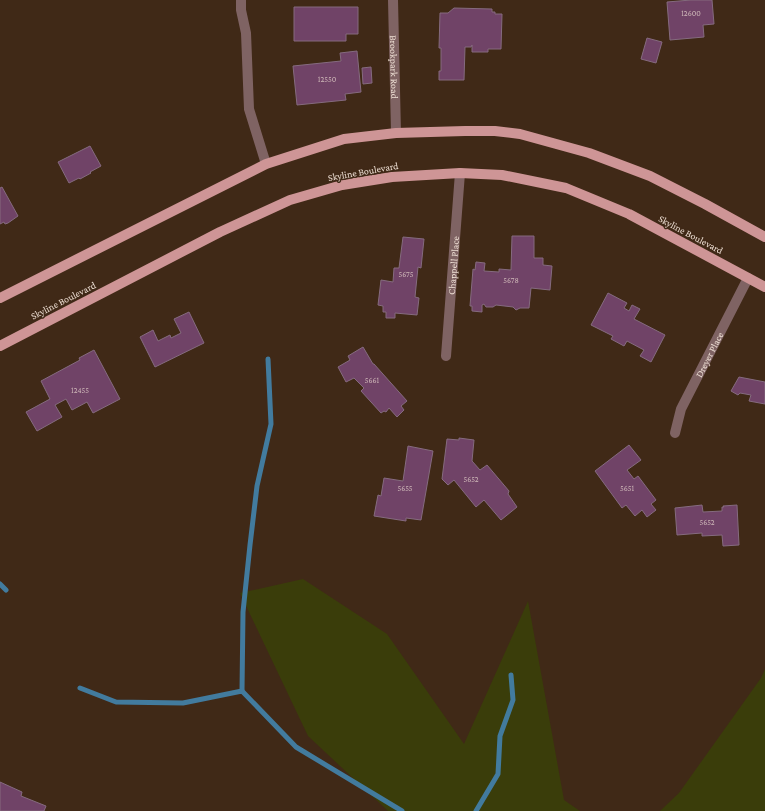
<svg xmlns="http://www.w3.org/2000/svg" width="765" height="811" font-family="'Crimson Pro',serif">
<style>
.green{fill:#3a3d0a}
.lines{fill:none;stroke-linecap:round;stroke-linejoin:round}
.stream{stroke:#427b9e;stroke-width:5}
.building{fill:#704367;stroke:#856b7f}
.minor{stroke:#7f6363;stroke-width:10}
.major{stroke:#ce9596;stroke-width:10}
.labels{text-anchor:middle;stroke-width:3;stroke-linejoin:round;paint-order:stroke}
.number-label{font-size:8px;fill:#cdb6b7}
.street-label{font-size:10px;fill:#ecddd2;stroke:#402917}
</style>
<rect width="100%" height="100%" fill="#402917"/>
<g class="green">
<path d="M 303,579 L 387,634 L 464,744 L 528,601 L 564,800 L 580,811 L 388,811 L 308,736 L 240,593 Z"/>
<path d="M 765,669 L 765,811 L 660,811 L 679,793 L 761,678 Z"/>
</g>
<g class="lines">
<g class="stream">
<path d="M 0,584 L 6,590"/>
<path d="M 80,688 L 116,702 L 183,703 L 242,691 L 296,747 L 402,811"/>
<path d="M 242,691 L 243,612 L 250,545 L 257,486 L 271,424 L 268,359"/>
<path d="M 476,811 L 498,774 L 500,736 L 513,700 L 511,675"/>
</g>
</g>
<g class="building">
<path d="M 691,0 L 712,0 L 714,24 L 703,25 L 704,37 L 670,40 L 667,2 Z"/>
<path d="M 294,7 L 358,7 L 358,34 L 346,34 L 346,41 L 294,41 Z"/>
<path d="M 454,8 L 492,9 L 492,12 L 495,12 L 495,14 L 502,14 L 501,49 L 488,49 L 488,52 L 472,52 L 472,45 L 471,47 L 465,47 L 464,80 L 439,80 L 439,71 L 441,71 L 441,48 L 439,48 L 440,13 L 448,13 Z"/>
<path d="M 647,38 L 662,42 L 656,63 L 641,59 Z"/>
<path d="M 357,51 L 361,92 L 345,94 L 346,100 L 297,105 L 293,66 L 341,61 L 340,53 Z"/>
<path d="M 371,67 L 372,83 L 363,84 L 362,68 Z"/>
<path d="M 90,146 L 101,166 L 90,172 L 91,173 L 80,179 L 79,178 L 69,183 L 58,162 Z"/>
<path d="M 2,187 L 18,216 L 8,223 L 5,224 L 4,222 L 0,224 L 0,188 Z"/>
<path d="M 512,236 L 534,236 L 534,258 L 543,258 L 543,265 L 552,266 L 550,290 L 531,288 L 529,308 L 520,308 L 516,310 L 513,307 L 496,305 L 493,307 L 486,307 L 484,304 L 482,305 L 482,312 L 472,311 L 472,306 L 470,306 L 473,269 L 475,270 L 476,262 L 485,263 L 484,271 L 499,272 L 499,269 L 511,270 Z"/>
<path d="M 403,237 L 424,239 L 421,268 L 418,267 L 415,297 L 419,298 L 417,315 L 395,313 L 395,318 L 386,318 L 386,312 L 383,312 L 383,306 L 378,305 L 381,280 L 393,282 L 394,268 L 399,268 Z"/>
<path d="M 608,293 L 627,303 L 624,308 L 629,311 L 632,305 L 640,309 L 634,319 L 665,335 L 651,362 L 640,356 L 644,350 L 627,341 L 624,346 L 611,339 L 613,336 L 591,325 Z"/>
<path d="M 189,312 L 204,343 L 155,367 L 140,337 L 153,330 L 158,341 L 170,335 L 171,338 L 181,333 L 174,319 Z"/>
<path d="M 363,347 L 373,364 L 374,364 L 407,401 L 401,406 L 404,410 L 397,417 L 389,408 L 386,412 L 384,411 L 381,413 L 361,391 L 364,388 L 354,378 L 346,382 L 338,367 L 350,360 L 348,356 Z"/>
<path d="M 94,350 L 120,399 L 93,413 L 87,402 L 72,410 L 66,399 L 55,405 L 62,417 L 37,431 L 26,412 L 50,399 L 41,381 L 80,360 L 79,358 Z"/>
<path d="M 739,377 L 765,382 L 765,404 L 749,401 L 751,395 L 740,393 L 738,395 L 731,391 Z"/>
<path d="M 459,438 L 474,440 L 472,461 L 480,470 L 487,465 L 509,491 L 508,494 L 517,507 L 501,520 L 484,500 L 476,507 L 454,480 L 448,485 L 442,479 L 447,439 L 459,440 Z"/>
<path d="M 629,445 L 641,460 L 627,470 L 634,479 L 638,476 L 656,500 L 651,504 L 656,510 L 647,517 L 642,510 L 635,516 L 626,505 L 622,508 L 595,471 Z"/>
<path d="M 408,446 L 433,451 L 421,520 L 406,518 L 406,521 L 374,516 L 378,495 L 381,496 L 384,478 L 403,481 Z"/>
<path d="M 702,505 L 703,512 L 722,511 L 722,507 L 724,507 L 723,506 L 737,505 L 739,545 L 723,546 L 722,535 L 702,536 L 702,533 L 677,535 L 675,508 Z"/>
<path d="M 0,782 L 22,792 L 21,796 L 46,806 L 44,811 L 0,811 Z"/>
</g>
<g class="lines">
<g class="minor">
<path d="M 241,0 L 241,10 L 246,33 L 249,109 L 266,164"/>
<path id="s1" d="M 393,0 L 396,133"/>
<path id="s2" d="M 446,356 L 460,173"/>
<path id="s3" d="M 675,433 L 681,409 L 748,278"/>
</g>
<g class="major">
<path d="M 0,298 L 266,164 L 344,139 L 396,133 L 465,131 L 495,131 L 520,134 L 589,153 L 650,176 L 705,204 L 765,237"/>
<path d="M 0,346 L 220,232 L 290,200 L 342,185 L 392,177 L 460,173 L 502,175 L 566,188 L 629,214 L 765,287"/>
</g>
</g>
<g class="labels">
<g class="number-label">
<text x="691" y="16">12600</text>
<text x="327" y="82">12550</text>
<text x="406" y="277">5675</text>
<text x="511" y="283">5678</text>
<text x="372" y="383">5661</text>
<text x="80" y="393">12455</text>
<text x="471" y="482">5652</text>
<text x="405" y="491">5655</text>
<text x="627" y="491">5651</text>
<text x="707" y="525">5652</text>
</g>
<g class="street-label">
<text dy="4" stroke="none"><textPath href="#s1" startOffset="67">Brookpark Road</textPath></text>
<text transform="translate(363 171) rotate(-10)" y="4">Skyline Boulevard</text>
<text transform="translate(691 234) rotate(28)" y="4">Skyline Boulevard</text>
<text dy="4" stroke="none"><textPath href="#s2" startOffset="91">Chappell Place</textPath></text>
<text transform="translate(63 300) rotate(-27)" y="4">Skyline Boulevard</text>
<text dy="4" stroke="none"><textPath href="#s3" startOffset="86">Dreyer Place</textPath></text>
</g>
</g>
</svg>
